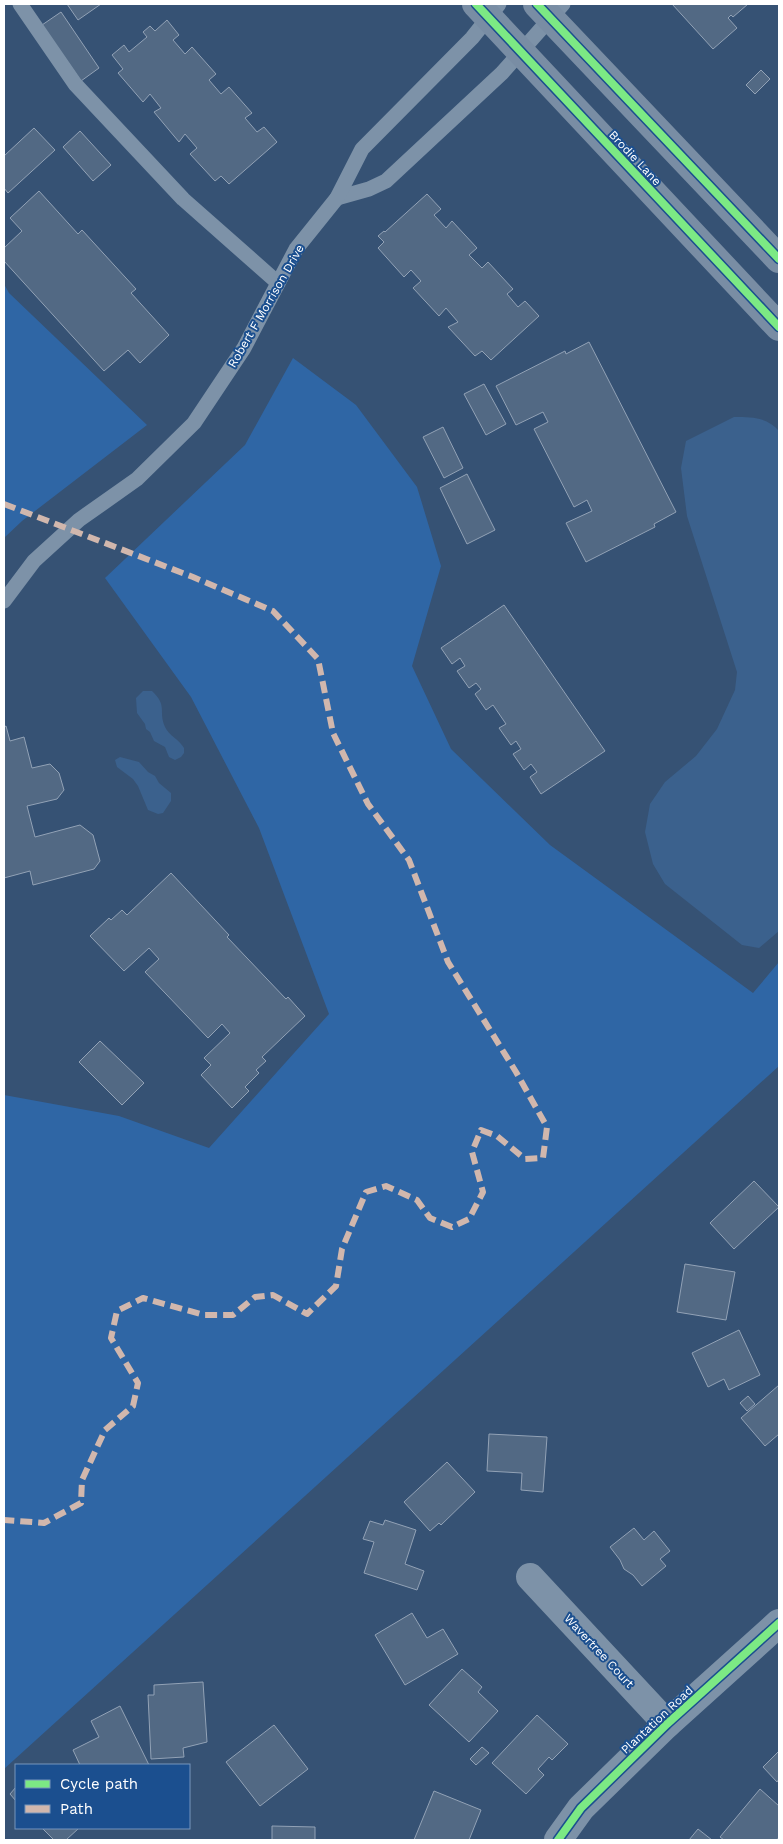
<svg xmlns="http://www.w3.org/2000/svg" width="783" height="1844" font-family="'Work Sans',sans-serif">
<style>
.green{fill:#2f66a5}
.water{fill:#3b618d}
.building{fill:#526984;stroke:#92a2b6}
.lines{fill:none;stroke-linecap:round;stroke-linejoin:round}
.service{stroke:#7d92a8;stroke-width:15}
.minor{stroke:#7d92a8;stroke-width:28}
.secondary{stroke:#798da4;stroke-width:28}
.quiet{stroke:#d1b7ad;stroke-width:6;stroke-dasharray:12 6;stroke-linecap:butt}
.cycleway-casing{stroke:#1b4f8f;stroke-width:11}
.cycleway{stroke:#7ce984;stroke-width:8}
.labels{text-anchor:middle;stroke-width:4;stroke-linejoin:round;paint-order:stroke}
.street-label{font-size:12px;fill:#fff;stroke:#1b4f8f}
</style>
<rect width="100%" height="100%" fill="#365274"/>
<g class="green">
<path d="M 4,284 L 9,293 L 147,425 L 22,521 L 4,538 Z"/>
<path d="M 293,358 L 356,405 L 417,487 L 441,566 L 412,666 L 451,749 L 550,845 L 753,993 L 779,962 L 779,1066 L 4,1769 L 4,1095 L 119,1116 L 209,1148 L 329,1014 L 259,828 L 191,697 L 105,578 L 245,445 Z"/>
</g>
<g class="water">
<path d="M 734,417 C 752,417 767,417 779,431 L 779,931 L 759,948 L 742,945 L 665,884 L 653,864 L 645,832 L 650,804 L 665,782 L 696,756 L 717,729 L 735,690 L 737,672 L 687,516 L 681,468 L 686,441 Z"/>
<path d="M 143,691 L 152,691 C 168,706 158,711 165,727 C 169,736 179,739 184,748 L 184,753 L 181,757 L 175,760 L 169,757 L 165,747 L 154,741 L 150,732 L 146,729 L 145,724 L 137,713 L 136,698 Z"/>
<path d="M 120,757 L 139,762 L 148,772 L 155,776 L 159,783 L 171,793 L 171,801 L 163,813 L 158,814 L 148,810 L 138,786 L 133,779 L 117,767 L 115,760 Z"/>
</g>
<g class="building">
<path d="M 67,4 L 101,4 L 78,20 Z"/>
<path d="M 672,4 L 748,4 L 733,17 L 731,15 L 728,18 L 737,28 L 713,49 Z"/>
<path d="M 61,12 L 99,68 L 81,81 L 42,25 Z"/>
<path d="M 167,20 L 179,35 L 173,40 L 185,54 L 192,47 L 216,74 L 209,80 L 221,94 L 229,87 L 252,113 L 245,118 L 257,132 L 264,127 L 277,142 L 229,184 L 221,176 L 215,181 L 190,154 L 197,148 L 185,134 L 179,142 L 154,112 L 161,108 L 150,94 L 143,102 L 118,73 L 123,69 L 112,55 L 124,45 L 129,52 L 147,37 L 143,32 L 150,26 L 155,31 Z"/>
<path d="M 761,70 L 770,79 L 755,94 L 746,85 Z"/>
<path d="M 34,128 L 55,150 L 8,193 L 4,188 L 4,156 Z"/>
<path d="M 80,131 L 111,165 L 93,181 L 63,147 Z"/>
<path d="M 39,191 L 78,234 L 82,230 L 136,289 L 131,293 L 169,335 L 140,363 L 128,350 L 104,371 L 4,261 L 4,248 L 22,231 L 10,218 Z"/>
<path d="M 427,194 L 441,209 L 434,215 L 446,228 L 452,221 L 477,248 L 469,255 L 482,268 L 488,262 L 513,289 L 507,294 L 518,307 L 525,301 L 539,316 L 491,360 L 482,351 L 475,356 L 448,327 L 458,322 L 446,308 L 439,316 L 413,288 L 421,281 L 411,270 L 404,277 L 378,248 L 384,242 L 378,236 L 384,231 L 385,232 Z"/>
<path d="M 589,342 L 676,512 L 654,524 L 655,527 L 586,562 L 566,523 L 592,511 L 587,500 L 574,507 L 534,429 L 548,422 L 543,412 L 516,425 L 496,386 L 565,351 L 566,354 Z"/>
<path d="M 484,384 L 506,424 L 486,435 L 464,394 Z"/>
<path d="M 443,427 L 463,468 L 444,478 L 423,437 Z"/>
<path d="M 467,474 L 495,530 L 467,544 L 440,488 Z"/>
<path d="M 504,605 L 605,751 L 541,794 L 530,777 L 537,772 L 531,764 L 524,770 L 513,754 L 521,749 L 516,741 L 511,745 L 499,728 L 506,724 L 493,705 L 486,710 L 475,694 L 481,689 L 476,683 L 469,688 L 457,671 L 465,666 L 460,658 L 452,664 L 441,648 Z"/>
<path d="M 6,726 L 10,741 L 24,737 L 32,768 L 50,764 L 59,773 L 64,790 L 57,799 L 27,806 L 35,837 L 80,825 L 93,835 L 100,861 L 94,869 L 33,885 L 30,871 L 4,878 L 4,727 Z"/>
<path d="M 171,873 L 229,935 L 227,937 L 286,999 L 288,997 L 305,1016 L 262,1057 L 266,1061 L 256,1070 L 259,1073 L 245,1087 L 249,1091 L 232,1108 L 201,1075 L 211,1065 L 204,1058 L 230,1033 L 222,1024 L 208,1038 L 145,972 L 159,959 L 149,948 L 124,971 L 90,936 L 109,918 L 111,920 L 122,910 L 127,915 Z"/>
<path d="M 100,1041 L 144,1083 L 122,1105 L 79,1062 Z"/>
<path d="M 754,1181 L 779,1207 L 734,1249 L 710,1223 Z"/>
<path d="M 685,1264 L 735,1272 L 726,1320 L 677,1312 Z"/>
<path d="M 739,1330 L 760,1375 L 729,1390 L 724,1379 L 708,1387 L 692,1353 Z"/>
<path d="M 779,1385 L 779,1434 L 765,1446 L 741,1418 Z"/>
<path d="M 748,1396 L 755,1404 L 747,1411 L 740,1403 Z"/>
<path d="M 489,1434 L 547,1437 L 543,1492 L 521,1490 L 522,1473 L 487,1471 Z"/>
<path d="M 447,1462 L 475,1492 L 441,1525 L 439,1523 L 430,1531 L 404,1502 Z"/>
<path d="M 385,1520 L 416,1530 L 405,1564 L 424,1571 L 417,1590 L 364,1573 L 374,1542 L 363,1539 L 370,1521 L 383,1525 Z"/>
<path d="M 634,1528 L 644,1540 L 654,1531 L 670,1551 L 660,1559 L 666,1566 L 642,1586 L 633,1575 L 624,1569 L 620,1560 L 610,1547 Z"/>
<path d="M 412,1613 L 427,1638 L 443,1629 L 458,1654 L 405,1685 L 375,1635 Z"/>
<path d="M 462,1669 L 482,1687 L 478,1692 L 498,1711 L 469,1742 L 429,1705 Z"/>
<path d="M 203,1682 L 207,1742 L 183,1748 L 184,1757 L 151,1759 L 148,1695 L 154,1695 L 154,1685 Z"/>
<path d="M 120,1706 L 149,1765 L 80,1765 L 73,1750 L 99,1737 L 91,1721 Z"/>
<path d="M 537,1715 L 568,1744 L 552,1760 L 549,1757 L 538,1769 L 544,1775 L 526,1794 L 492,1763 Z"/>
<path d="M 274,1725 L 308,1769 L 260,1806 L 226,1762 Z"/>
<path d="M 482,1747 L 489,1753 L 476,1765 L 470,1759 Z"/>
<path d="M 779,1751 L 779,1779 L 777,1782 L 763,1767 Z"/>
<path d="M 16,1787 L 16,1801 L 10,1794 Z"/>
<path d="M 760,1789 L 779,1806 L 779,1837 L 777,1840 L 724,1840 L 720,1837 Z"/>
<path d="M 434,1791 L 481,1810 L 469,1840 L 414,1840 Z"/>
<path d="M 272,1826 L 315,1827 L 315,1840 L 272,1840 Z"/>
<path d="M 42,1828 L 79,1828 L 66,1840 L 54,1840 Z"/>
<path d="M 698,1829 L 712,1840 L 689,1840 Z"/>
</g>
<g class="lines">
<g class="service">
<path d="M 20,4 L 75,84 L 183,199 L 278,283"/>
<path d="M 337,198 L 369,189 L 386,181 L 502,73 L 563,4"/>
<path d="M 4,601 L 34,561 L 79,520 L 137,479 L 194,423 L 244,348 L 296,249 L 337,198 L 362,149 L 472,38 L 499,4"/>
</g>
<g class="minor">
<path d="M 530,1577 L 667,1724"/>
<path d="M 558,1840 L 581,1808 L 667,1724 L 779,1623"/>
</g>
<g class="secondary">
<path d="M 476,4 L 779,327"/>
<path d="M 537,4 L 779,259"/>
</g>
<path class="quiet" d="M 4,504 L 193,577 L 273,611 L 318,659 L 333,733 L 368,804 L 409,860 L 448,962 L 516,1072 L 547,1127 L 543,1158 L 525,1159 L 497,1136 L 481,1130 L 472,1152 L 483,1192 L 469,1219 L 452,1227 L 430,1218 L 417,1200 L 386,1186 L 366,1192 L 342,1249 L 336,1286 L 307,1314 L 273,1295 L 255,1297 L 233,1315 L 204,1315 L 143,1298 L 117,1311 L 111,1338 L 138,1383 L 133,1406 L 105,1430 L 82,1480 L 81,1503 L 44,1523 L 4,1520"/>
<defs>
<g id="cycleway">
<path d="M 476,4 L 779,327"/>
<path d="M 537,4 L 779,259"/>
<path d="M 558,1840 L 581,1808 L 667,1724 L 779,1623"/>
</g>
</defs>
<use href="#cycleway" class="cycleway-casing"/>
<use href="#cycleway" class="cycleway"/>
</g>
<g class="labels">
<g class="street-label">
<text transform="translate(635 158) rotate(47)" y="4">Brodie Lane</text>
<text transform="translate(266 306) rotate(-60)" y="4">Robert F Morrison Drive</text>
<text transform="translate(599 1651) rotate(47)" y="4">Wavertree Court</text>
<text transform="translate(657 1720) rotate(-43)" y="4">Plantation Road</text>
</g>
</g>
<rect width="783" height="1844" fill="none" stroke="#ffffff" stroke-width="10"/>
<rect x="15" y="1764" width="175" height="65" fill="#1b4f8f" stroke="#7695bc"/>
<rect x="25" y="1780" width="25" height="8" fill="#7ce984" stroke="#7695bc"/>
<text x="60" y="1789" font-size="15" fill="#ffffff">Cycle path</text>
<rect x="25" y="1805" width="25" height="8" fill="#d1b7ad" stroke="#7695bc"/>
<text x="60" y="1814" font-size="15" fill="#ffffff">Path</text>
</svg>
